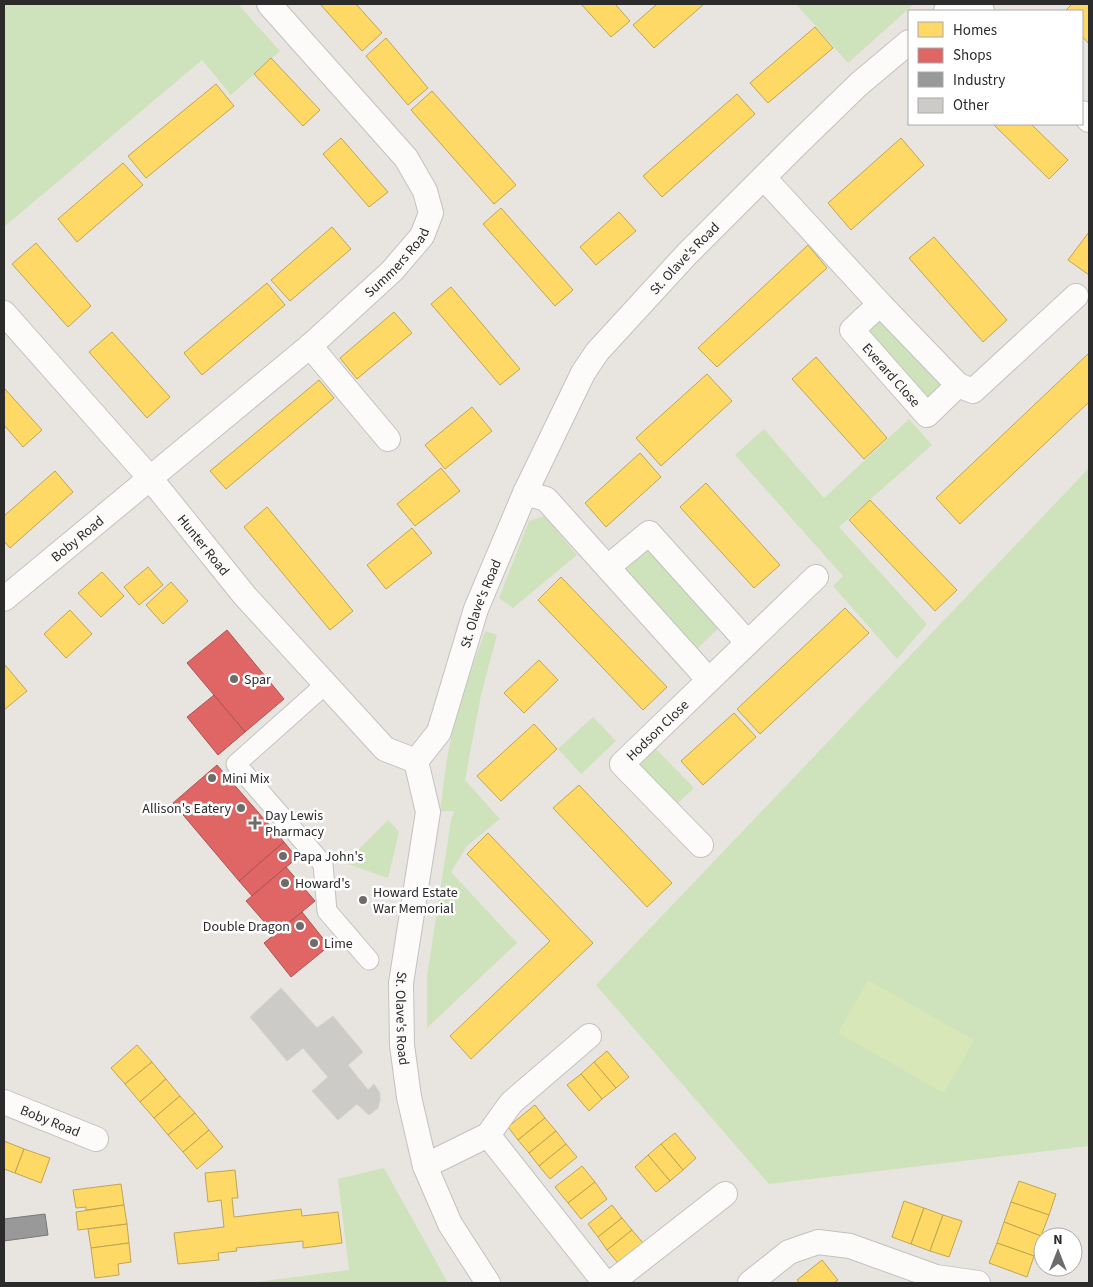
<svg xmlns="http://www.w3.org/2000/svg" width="1093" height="1287" font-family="'Source Sans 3',sans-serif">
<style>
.green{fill:#cee3bb}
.pitch{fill:#d8e7b8}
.homes{fill:#ffd966;stroke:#bfa554}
.shops{fill:#e06666;stroke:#aa5454}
.industry{fill:#999;stroke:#787878}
.building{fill:#cdcbc7;stroke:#d3d1cd}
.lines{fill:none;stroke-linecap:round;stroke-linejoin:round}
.pedestrian-casing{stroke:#c2c2c1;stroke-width:21}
.minor-casing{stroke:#c2c2c1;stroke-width:26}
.pedestrian{stroke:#fcfbfa;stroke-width:19}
.minor{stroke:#fcfbfa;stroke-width:24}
.poi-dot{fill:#6d6c6a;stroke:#fff;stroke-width:2}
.labels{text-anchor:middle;stroke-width:5;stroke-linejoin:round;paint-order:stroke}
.street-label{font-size:14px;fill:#2b2b2b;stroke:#fff}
.poi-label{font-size:14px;fill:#2b2b2b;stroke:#fff;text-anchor:start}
</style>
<rect width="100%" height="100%" fill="#e8e5e0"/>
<g class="green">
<path d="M 4,4 L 238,4 L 280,51 L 231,95 L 202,60 L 4,227 Z"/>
<path d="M 796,4 L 914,4 L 848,63 Z"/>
<path d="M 883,317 L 944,384 L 926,400 L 865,334 Z"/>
<path d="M 909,419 L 932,445 L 839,527 L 927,624 L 897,659 L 833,586 L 843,576 L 735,455 L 764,429 L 824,498 Z"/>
<path d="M 1089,468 L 1089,1146 L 769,1184 L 596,985 Z"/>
<path d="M 545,516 L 577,555 L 513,608 L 499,598 L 529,521 Z"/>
<path d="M 646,543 L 722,625 L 696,650 L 619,568 Z"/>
<path d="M 485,631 L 497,635 L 481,695 L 465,780 L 500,819 L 467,846 L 451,872 L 517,943 L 427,1028 L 427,976 L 451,820 L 454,811 L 440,811 L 447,758 L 456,714 Z"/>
<path d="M 593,717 L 616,741 L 581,774 L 558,749 Z"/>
<path d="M 655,748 L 694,788 L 676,805 L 637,766 Z"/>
<path d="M 388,820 L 399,832 L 388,878 L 345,863 Z"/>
<path d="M 384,1168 L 448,1283 L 249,1283 L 349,1270 L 338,1179 Z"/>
</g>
<path class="pitch" d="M 868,980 L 974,1040 L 944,1093 L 838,1033 Z"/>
<g class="homes">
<path d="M 320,4 L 356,4 L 382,33 L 362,51 Z"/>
<path d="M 581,4 L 615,4 L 630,21 L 611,37 Z"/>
<path d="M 657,4 L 704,4 L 654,48 L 633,25 Z"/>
<path d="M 1072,4 L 1089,4 L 1089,44 L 1082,36 L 1082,11 L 1065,11 Z"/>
<path d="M 815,27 L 833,48 L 768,103 L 750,83 Z"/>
<path d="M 386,38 L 428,88 L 408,105 L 366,56 Z"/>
<path d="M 271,58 L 320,110 L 303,126 L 254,74 Z"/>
<path d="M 216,84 L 234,106 L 146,178 L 128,156 Z"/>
<path d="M 432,91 L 516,185 L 494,204 L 411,110 Z"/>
<path d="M 737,94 L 755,114 L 662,197 L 643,176 Z"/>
<path d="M 993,124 L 1031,124 L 1068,160 L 1049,179 Z"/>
<path d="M 341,138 L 388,192 L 369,207 L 323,154 Z"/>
<path d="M 901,138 L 924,165 L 851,230 L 828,203 Z"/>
<path d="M 123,163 L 143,185 L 77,242 L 58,219 Z"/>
<path d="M 501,208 L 573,290 L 555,306 L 483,224 Z"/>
<path d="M 619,212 L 636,231 L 596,265 L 580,247 Z"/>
<path d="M 332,227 L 351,249 L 290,301 L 271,280 Z"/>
<path d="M 1089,232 L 1089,275 L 1068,260 Z"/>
<path d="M 934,237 L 1007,320 L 983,342 L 909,258 Z"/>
<path d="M 36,243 L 91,306 L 68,327 L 12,264 Z"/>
<path d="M 808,245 L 827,268 L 717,367 L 698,348 Z"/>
<path d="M 267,283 L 285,305 L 202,375 L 184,353 Z"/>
<path d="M 451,287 L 520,369 L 500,385 L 431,304 Z"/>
<path d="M 394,312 L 412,333 L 357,379 L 340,358 Z"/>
<path d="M 112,332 L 170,397 L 147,418 L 89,352 Z"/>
<path d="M 1089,353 L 1089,402 L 960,524 L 936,498 Z"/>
<path d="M 816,357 L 887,438 L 864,459 L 792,379 Z"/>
<path d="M 707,374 L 732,401 L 661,466 L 636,438 Z"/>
<path d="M 319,380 L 334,398 L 226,489 L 210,471 Z"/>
<path d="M 4,388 L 42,430 L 23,447 L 4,425 Z"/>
<path d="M 472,407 L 492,431 L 445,469 L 425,445 Z"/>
<path d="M 640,453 L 661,477 L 606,527 L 585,503 Z"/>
<path d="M 441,468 L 460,491 L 415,526 L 397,504 Z"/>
<path d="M 55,471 L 73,492 L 10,548 L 4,541 L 4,516 Z"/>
<path d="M 706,483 L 780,565 L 754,588 L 680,507 Z"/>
<path d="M 870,500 L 957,590 L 935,611 L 849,520 Z"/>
<path d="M 267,507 L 353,611 L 330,630 L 244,527 Z"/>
<path d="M 412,528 L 432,553 L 386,589 L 367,565 Z"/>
<path d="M 148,567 L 163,585 L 139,605 L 124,587 Z"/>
<path d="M 102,572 L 124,596 L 101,617 L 78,593 Z"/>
<path d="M 561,577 L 667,687 L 643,710 L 538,600 Z"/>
<path d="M 171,582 L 188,601 L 163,624 L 146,605 Z"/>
<path d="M 845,608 L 869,633 L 760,734 L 737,709 Z"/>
<path d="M 70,610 L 92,634 L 66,658 L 44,634 Z"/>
<path d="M 539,660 L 558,680 L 524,713 L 504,693 Z"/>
<path d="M 5,665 L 27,691 L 4,710 L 4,666 Z"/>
<path d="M 734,713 L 756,737 L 703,785 L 681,761 Z"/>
<path d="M 534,724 L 557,749 L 501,801 L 477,776 Z"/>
<path d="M 579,785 L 672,883 L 647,907 L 553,808 Z"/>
<path d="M 488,833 L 593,943 L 471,1059 L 450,1036 L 550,941 L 467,854 Z"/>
<path d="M 137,1045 L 152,1062 L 125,1084 L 111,1068 Z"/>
<path d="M 607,1051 L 629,1077 L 616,1088 L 594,1062 Z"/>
<path d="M 152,1062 L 166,1079 L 140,1102 L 125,1084 Z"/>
<path d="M 594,1062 L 616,1088 L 602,1099 L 581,1074 Z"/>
<path d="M 581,1074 L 602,1099 L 589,1111 L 567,1085 Z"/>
<path d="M 166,1079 L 180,1096 L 154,1118 L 140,1102 Z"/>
<path d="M 180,1096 L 195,1113 L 168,1135 L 154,1118 Z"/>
<path d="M 535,1105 L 545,1118 L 518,1140 L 508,1127 Z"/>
<path d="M 195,1113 L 209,1130 L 183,1152 L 168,1135 Z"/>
<path d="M 545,1118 L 556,1131 L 529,1153 L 518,1140 Z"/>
<path d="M 209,1130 L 223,1147 L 197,1169 L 183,1152 Z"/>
<path d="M 556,1131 L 566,1144 L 539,1166 L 529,1153 Z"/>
<path d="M 675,1133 L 696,1158 L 683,1170 L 661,1144 Z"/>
<path d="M 4,1141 L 24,1149 L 15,1173 L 4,1169 Z"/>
<path d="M 566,1144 L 577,1157 L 550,1179 L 539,1166 Z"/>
<path d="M 661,1144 L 683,1170 L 670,1181 L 648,1155 Z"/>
<path d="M 24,1149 L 50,1158 L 41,1183 L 15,1173 Z"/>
<path d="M 648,1155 L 670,1181 L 656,1192 L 635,1167 Z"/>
<path d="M 582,1166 L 595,1182 L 568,1203 L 555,1187 Z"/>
<path d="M 235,1170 L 238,1198 L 232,1198 L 234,1217 L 301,1209 L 302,1216 L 338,1212 L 342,1243 L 303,1248 L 303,1241 L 236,1248 L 237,1251 L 218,1253 L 219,1260 L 178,1264 L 174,1233 L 224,1227 L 221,1200 L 208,1202 L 205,1173 Z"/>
<path d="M 1019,1181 L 1056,1194 L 1049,1215 L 1011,1202 Z"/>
<path d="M 595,1182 L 607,1199 L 581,1219 L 568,1203 Z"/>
<path d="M 121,1184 L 124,1205 L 86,1210 L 86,1207 L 76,1208 L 73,1190 Z"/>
<path d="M 904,1201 L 924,1208 L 911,1244 L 892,1237 Z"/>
<path d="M 1011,1202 L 1049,1215 L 1041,1236 L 1004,1222 Z"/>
<path d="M 124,1205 L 127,1224 L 78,1230 L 76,1212 Z"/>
<path d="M 612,1205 L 622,1218 L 598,1237 L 588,1224 Z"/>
<path d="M 924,1208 L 943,1215 L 930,1251 L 911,1244 Z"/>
<path d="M 943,1215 L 962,1221 L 949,1257 L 930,1251 Z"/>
<path d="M 622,1218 L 632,1230 L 607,1250 L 598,1237 Z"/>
<path d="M 1004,1222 L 1041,1236 L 1034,1256 L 997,1243 Z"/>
<path d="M 127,1224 L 129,1243 L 91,1248 L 88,1229 Z"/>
<path d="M 632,1230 L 643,1243 L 618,1263 L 607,1250 Z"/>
<path d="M 129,1243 L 131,1262 L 118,1264 L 119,1275 L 95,1278 L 91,1248 Z"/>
<path d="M 997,1243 L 1034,1256 L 1027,1277 L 989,1263 Z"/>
<path d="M 822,1260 L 838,1280 L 834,1283 L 800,1283 L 797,1280 Z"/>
</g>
<g class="shops">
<path d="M 227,630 L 284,699 L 245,732 L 187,663 Z"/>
<path d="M 214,695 L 245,732 L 218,755 L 187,717 Z"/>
<path d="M 217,765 L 284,842 L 239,881 L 173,803 Z"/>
<path d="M 284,842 L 297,858 L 252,896 L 239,881 Z"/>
<path d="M 286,867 L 315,901 L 275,934 L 246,901 Z"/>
<path d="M 302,912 L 329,946 L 291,977 L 264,943 Z"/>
</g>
<path class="industry" d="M 45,1214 L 48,1235 L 4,1241 L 4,1219 Z"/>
<path class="building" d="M 281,988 L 317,1028 L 333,1016 L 363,1052 L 348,1065 L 368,1090 L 374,1084 L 380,1093 L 380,1100 L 378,1108 L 369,1115 L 357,1104 L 338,1120 L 312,1091 L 328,1077 L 303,1048 L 287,1061 L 250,1017 Z"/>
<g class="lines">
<defs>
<path id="pedestrian" d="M 327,683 L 236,764 L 323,864 L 327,911 L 369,960"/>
<g id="minor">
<path d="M 975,4 L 982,11"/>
<path d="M 946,11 L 954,4"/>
<path d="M 1082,113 L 1089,120"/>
<path d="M 764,178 L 880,304 L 958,385 L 973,391 L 1076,296"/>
<path id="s1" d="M 880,304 L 852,330 L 927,415 L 958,385"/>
<path id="s2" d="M 4,313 L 150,478 L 245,596 L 385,749 L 416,761"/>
<path d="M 310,346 L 388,439"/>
<path d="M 525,493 L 546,499 L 708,679"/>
<path d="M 608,567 L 649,533 L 747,642"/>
<path id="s3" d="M 4,599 L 310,346 L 392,271 L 422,236 L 431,213 L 425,191 L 406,158 L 269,4"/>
<path id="s4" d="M 416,761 L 439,732 L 476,609 L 525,493 L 583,373 L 597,352 L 687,254 L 794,147 L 859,84 L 909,42"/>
<path id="s5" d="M 416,761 L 428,812 L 401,983 L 402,1045 L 409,1097 L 425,1166 L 450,1224 L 488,1283"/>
<path id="s6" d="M 701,845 L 622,764 L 816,577"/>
<path id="s7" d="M 4,1102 L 96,1139"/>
<path d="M 488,1135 L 605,1283"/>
<path d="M 425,1166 L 488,1135 L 511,1103 L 589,1036"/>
<path d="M 611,1283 L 725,1194"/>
<path d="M 750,1283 L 789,1252 L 818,1242 L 850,1246 L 936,1277 L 978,1283"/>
</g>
</defs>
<use href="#pedestrian" class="pedestrian-casing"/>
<use href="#minor" class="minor-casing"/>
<use href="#pedestrian" class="pedestrian"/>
<use href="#minor" class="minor"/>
</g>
<g class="poi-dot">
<circle cx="234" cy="679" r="5"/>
<circle cx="212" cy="778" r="5"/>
<circle cx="241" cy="808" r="5"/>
<path d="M252.5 815.5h5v5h5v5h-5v5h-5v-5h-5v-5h5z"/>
<circle cx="283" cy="856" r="5"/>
<circle cx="285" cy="883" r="5"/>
<circle cx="363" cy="900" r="5"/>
<circle cx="300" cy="926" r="5"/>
<circle cx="314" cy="943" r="5"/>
</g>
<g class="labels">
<g class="street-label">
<text dy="5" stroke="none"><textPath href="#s4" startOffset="578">St. Olave's Road</textPath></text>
<text dy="5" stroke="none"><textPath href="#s3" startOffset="518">Summers Road</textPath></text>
<text dy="5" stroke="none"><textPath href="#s1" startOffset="98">Everard Close</textPath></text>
<text dy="5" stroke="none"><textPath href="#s3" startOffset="95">Boby Road</textPath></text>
<text dy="5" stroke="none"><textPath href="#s2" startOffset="306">Hunter Road</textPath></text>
<text dy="5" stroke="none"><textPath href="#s4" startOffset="172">St. Olave's Road</textPath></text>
<text dy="5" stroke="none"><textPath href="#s6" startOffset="162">Hodson Close</textPath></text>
<text dy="5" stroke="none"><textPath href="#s5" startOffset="261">St. Olave's Road</textPath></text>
<text dy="5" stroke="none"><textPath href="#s7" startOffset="50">Boby Road</textPath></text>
</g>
<g class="poi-label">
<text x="244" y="684">Spar</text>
<text x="222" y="783">Mini Mix</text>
<text x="231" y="813" text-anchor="end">Allison's Eatery</text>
<text x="265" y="820">Day Lewis<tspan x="265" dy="16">Pharmacy</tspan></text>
<text x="293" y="861">Papa John's</text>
<text x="295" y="888">Howard's</text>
<text x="373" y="897">Howard Estate<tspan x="373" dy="16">War Memorial</tspan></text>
<text x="290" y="931" text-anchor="end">Double Dragon</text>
<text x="324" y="948">Lime</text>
</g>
</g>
<rect width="1093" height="1287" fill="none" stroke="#2b2b2b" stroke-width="10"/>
<rect x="908" y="10" width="175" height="115" fill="#ffffff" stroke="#aaaaaa"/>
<rect x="918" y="22" width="25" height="15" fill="#ffd966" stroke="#aaaaaa"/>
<text x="953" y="35" font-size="15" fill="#2b2b2b">Homes</text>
<rect x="918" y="48" width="25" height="15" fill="#e06666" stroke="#aaaaaa"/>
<text x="953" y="60" font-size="15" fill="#2b2b2b">Shops</text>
<rect x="918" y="72" width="25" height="15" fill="#999999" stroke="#aaaaaa"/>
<text x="953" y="85" font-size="15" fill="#2b2b2b">Industry</text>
<rect x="918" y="98" width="25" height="15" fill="#cdcbc7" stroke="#aaaaaa"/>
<text x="953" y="110" font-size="15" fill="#2b2b2b">Other</text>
<g transform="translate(1058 1252)"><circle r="24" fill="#ffffff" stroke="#aaaaaa"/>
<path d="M0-4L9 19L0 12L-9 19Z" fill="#6d6c6a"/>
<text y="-8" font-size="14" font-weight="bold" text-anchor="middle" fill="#2b2b2b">N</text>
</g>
</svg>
